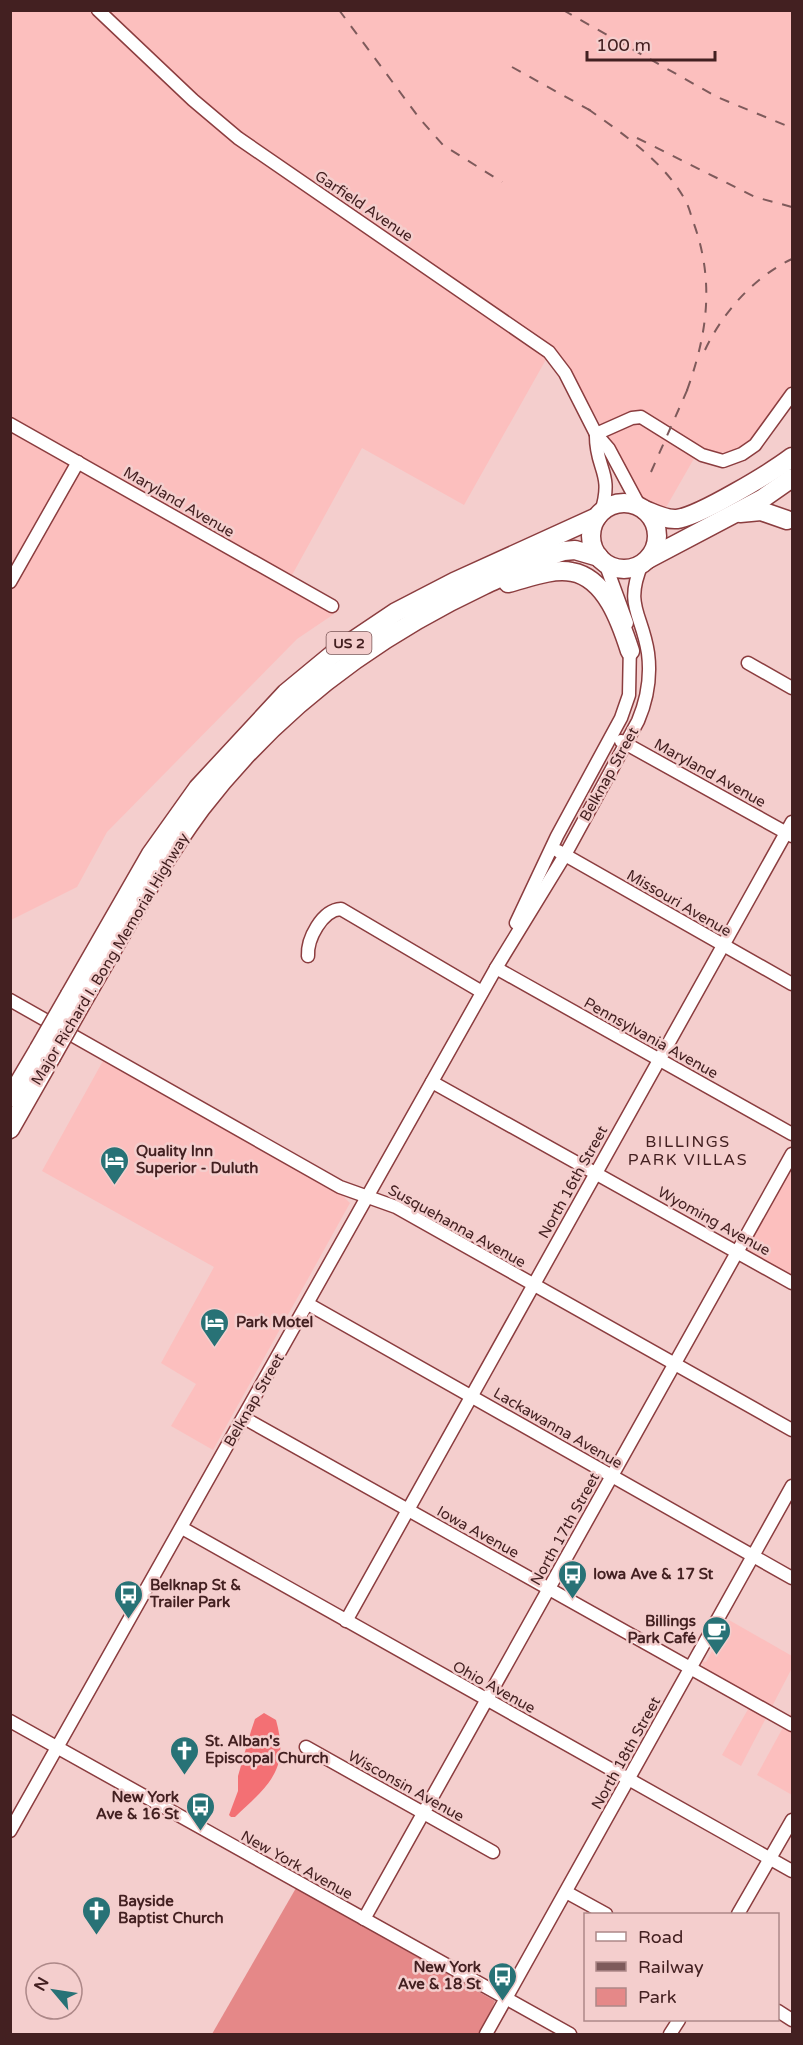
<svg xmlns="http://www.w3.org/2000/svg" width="803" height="2045" font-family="'Varela Round',sans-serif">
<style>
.built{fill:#fcbfbe}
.green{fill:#e58888}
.forest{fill:#f37074}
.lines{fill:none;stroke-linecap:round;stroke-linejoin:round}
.minor-casing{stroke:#8b3d3f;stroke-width:15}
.highway-casing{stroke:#8b3d3f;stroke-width:21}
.minor{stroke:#fff;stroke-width:12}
.highway{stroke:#fff;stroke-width:18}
.rail{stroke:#7e5a5b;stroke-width:2;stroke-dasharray:10 10;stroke-linecap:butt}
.highway-bridge-casing{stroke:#8b3d3f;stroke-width:21;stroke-linecap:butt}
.highway-bridge{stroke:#fff;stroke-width:18}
.labels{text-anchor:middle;stroke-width:5;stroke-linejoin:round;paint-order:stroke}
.shield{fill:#f4cecd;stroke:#785455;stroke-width:1.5}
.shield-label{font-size:14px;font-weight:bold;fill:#432021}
.street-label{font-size:15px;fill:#432021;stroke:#f4cecd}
.poi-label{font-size:15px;font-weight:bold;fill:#432021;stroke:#f4cecd;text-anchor:start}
.neighbourhood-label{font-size:16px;letter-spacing:1.5px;fill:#432021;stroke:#f4cecd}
</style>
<rect width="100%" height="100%" fill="#f4cecd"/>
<g class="built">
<path d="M 11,11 L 792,11 L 792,384 L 761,428 L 745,445 L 730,452 L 717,453 L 700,448 L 664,511 L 648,504 L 639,495 L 566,362 L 553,347 L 464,505 L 362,448 L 286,586 L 334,614 L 297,639 L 107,832 L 77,887 L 11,920 Z"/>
<path d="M 104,1059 L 343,1196 L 350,1203 L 213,1450 L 171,1426 L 196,1384 L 161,1363 L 214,1267 L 42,1171 Z"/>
<path d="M 792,1154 L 792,1283 L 738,1251 Z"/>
<path d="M 729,1620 L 792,1656 L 792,1668 L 741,1766 L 722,1755 L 755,1697 L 704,1668 L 701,1661 L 706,1662 Z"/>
<path d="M 792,1711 L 792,1795 L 757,1775 Z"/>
</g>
<path class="green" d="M 296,1888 L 495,2001 L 482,2034 L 212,2034 Z"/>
<path class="forest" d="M 264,1713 L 276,1720 C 290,1770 269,1785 235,1817 L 231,1817 L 229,1815 L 238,1791 L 238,1776 L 251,1731 L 255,1719 Z"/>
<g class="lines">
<defs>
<g id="minor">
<path d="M 98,10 L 193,100 L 238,138 L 549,352 L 565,373 L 596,434 L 609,449 L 640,507"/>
<path d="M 10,424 L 332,606"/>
<path d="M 596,434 L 632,418 L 641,417 L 702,455 L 723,461 L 742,454 L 755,445 L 792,394"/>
<path d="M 596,434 C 595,469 614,472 601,512"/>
<path d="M 605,563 L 627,623"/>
<path d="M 10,582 L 78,462"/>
<path d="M 748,663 L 792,688"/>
<path d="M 621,741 L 792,836"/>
<path d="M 558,851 L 792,984"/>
<path d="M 516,923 L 557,836 L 621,718 L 629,695 L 630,643"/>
<path d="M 308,956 C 307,939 322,910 341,909 L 482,992"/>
<path d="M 496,968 L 792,1134"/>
<path d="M 10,1000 L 340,1187 L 396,1207 L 792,1430"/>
<path d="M 432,1082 L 792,1283"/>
<path d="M 308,1304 L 792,1578"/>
<path d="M 244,1418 L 792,1725"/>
<path d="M 182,1528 L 792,1871"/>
<path d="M 346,1621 L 792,822"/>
<path d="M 10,1721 L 570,2034"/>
<path d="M 306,1747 L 493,1852"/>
<path d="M 10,1831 L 496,968 L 565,855 L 638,721 C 647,700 651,676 648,653 C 642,613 624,606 642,564"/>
<path d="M 566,1892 L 606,1914"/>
<path d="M 738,1914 L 792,1820"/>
<path d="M 364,1919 L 792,1154"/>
<path d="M 778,2011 L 792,2020"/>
<path d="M 486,2034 L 792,1486"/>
<path d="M 670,2034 L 679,2020"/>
</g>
<g id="highway">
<circle cx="624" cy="536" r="33"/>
<path d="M 645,510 C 655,514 666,520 677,519 C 700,516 772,472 792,457"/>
<path d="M 740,513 L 761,511 L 787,520"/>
<path d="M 648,559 L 762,499 L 792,478"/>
<path d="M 508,583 C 528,578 552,568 572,572 C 606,578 621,623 630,651"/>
<path d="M 70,995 L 151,854 L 198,788 L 286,693 L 332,655 L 396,612 L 454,582 L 597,517"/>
<path d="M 82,1002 C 120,937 156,869 201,808 C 276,710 373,637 484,585 C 510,573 536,560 564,551 L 575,550 L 599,557"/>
<path d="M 10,1098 L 39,1049"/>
<path d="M 10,1129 L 51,1057"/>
</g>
</defs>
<use href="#minor" class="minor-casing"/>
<use href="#highway" class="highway-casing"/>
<use href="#minor" class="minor"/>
<use href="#highway" class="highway"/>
<g class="rail">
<path d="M 339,10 L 420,119 L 443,145 L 502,182"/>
<path d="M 563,10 L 717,97 L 792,128"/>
<path d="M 512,67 L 593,112"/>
<path d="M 588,109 C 623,134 662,160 684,198 C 689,206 691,216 694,224 C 715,283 707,336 686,393"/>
<path d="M 637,138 L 755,197 L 792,207"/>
<path d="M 705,350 C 723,312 754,277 792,259"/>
<path d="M 651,472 L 689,386"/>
</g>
<defs>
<g id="highway-bridge">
<path d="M 39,1049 L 70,995"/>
<path d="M 51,1057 L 82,1002"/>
</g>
</defs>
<use href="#highway-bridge" class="highway-bridge-casing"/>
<use href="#highway-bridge" class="highway-bridge"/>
</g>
<defs>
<symbol id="hotel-pin" viewBox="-11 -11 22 30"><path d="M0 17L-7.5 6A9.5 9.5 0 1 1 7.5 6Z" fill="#287276" stroke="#f4cecd"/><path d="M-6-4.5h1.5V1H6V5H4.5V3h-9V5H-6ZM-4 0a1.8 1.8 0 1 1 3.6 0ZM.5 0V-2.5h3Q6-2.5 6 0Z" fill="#fff"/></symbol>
<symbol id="bus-pin" viewBox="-11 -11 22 30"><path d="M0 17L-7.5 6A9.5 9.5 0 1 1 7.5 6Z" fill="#287276" stroke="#f4cecd"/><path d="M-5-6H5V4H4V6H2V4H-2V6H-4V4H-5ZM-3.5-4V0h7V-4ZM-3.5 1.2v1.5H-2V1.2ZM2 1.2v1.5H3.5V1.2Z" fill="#fff"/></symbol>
<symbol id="cafe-pin" viewBox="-11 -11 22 30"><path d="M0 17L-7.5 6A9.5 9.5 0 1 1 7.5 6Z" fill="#287276" stroke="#f4cecd"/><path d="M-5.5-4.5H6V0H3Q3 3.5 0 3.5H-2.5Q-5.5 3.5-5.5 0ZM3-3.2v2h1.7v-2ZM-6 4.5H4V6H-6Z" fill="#fff"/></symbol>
<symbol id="church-pin" viewBox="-11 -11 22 30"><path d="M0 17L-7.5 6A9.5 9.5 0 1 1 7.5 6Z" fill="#287276" stroke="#f4cecd"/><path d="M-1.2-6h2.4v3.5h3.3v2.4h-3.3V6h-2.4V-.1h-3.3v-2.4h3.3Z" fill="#fff"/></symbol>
</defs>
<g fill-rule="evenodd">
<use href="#hotel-pin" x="98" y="1144" width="33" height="45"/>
<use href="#hotel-pin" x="198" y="1306" width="33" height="45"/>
<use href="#bus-pin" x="556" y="1558" width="33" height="45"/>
<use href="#bus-pin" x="112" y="1578" width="33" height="45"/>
<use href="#cafe-pin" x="700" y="1614" width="33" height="45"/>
<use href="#church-pin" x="168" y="1734" width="33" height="45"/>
<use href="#bus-pin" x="184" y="1790" width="33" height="45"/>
<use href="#church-pin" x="80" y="1894" width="33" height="45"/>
<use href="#bus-pin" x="486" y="1960" width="33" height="45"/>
</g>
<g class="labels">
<rect class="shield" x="326.5" y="632" width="45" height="22" rx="4.5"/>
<g class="shield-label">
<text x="349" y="648">US 2</text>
</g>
<g class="street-label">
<text transform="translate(364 206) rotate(34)" y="5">Garfield Avenue</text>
<text transform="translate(179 502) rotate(30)" y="5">Maryland Avenue</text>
<text transform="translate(710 773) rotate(29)" y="5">Maryland Avenue</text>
<text transform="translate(609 774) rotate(-61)" y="5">Belknap Street</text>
<text transform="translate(679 903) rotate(30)" y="5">Missouri Avenue</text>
<text transform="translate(110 959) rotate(-59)" y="5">Major Richard I. Bong Memorial Highway</text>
<text transform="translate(651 1038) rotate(29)" y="5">Pennsylvania Avenue</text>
<text transform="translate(573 1182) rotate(-61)" y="5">North 16th Street</text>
<text transform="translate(714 1221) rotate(29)" y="5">Wyoming Avenue</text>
<text transform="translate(457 1226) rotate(29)" y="5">Susquehanna Avenue</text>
<text transform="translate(254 1400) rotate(-60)" y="5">Belknap Street</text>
<text transform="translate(558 1428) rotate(30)" y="5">Lackawanna Avenue</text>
<text transform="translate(565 1529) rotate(-61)" y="5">North 17th Street</text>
<text transform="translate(478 1532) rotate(29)" y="5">Iowa Avenue</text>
<text transform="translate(494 1687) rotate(29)" y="5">Ohio Avenue</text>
<text transform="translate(626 1753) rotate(-61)" y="5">North 18th Street</text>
<text transform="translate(406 1786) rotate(29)" y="5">Wisconsin Avenue</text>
<text transform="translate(297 1865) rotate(29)" y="5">New York Avenue</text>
</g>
<g class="poi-label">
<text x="136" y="1156">Quality Inn<tspan x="136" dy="17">Superior - Duluth</tspan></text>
<text x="236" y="1327">Park Motel</text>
<text x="593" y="1579">Iowa Ave &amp; 17 St</text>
<text x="150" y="1590">Belknap St &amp;<tspan x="150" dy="17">Trailer Park</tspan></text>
<text x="696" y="1626" text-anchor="end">Billings<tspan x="696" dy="17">Park Café</tspan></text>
<text x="205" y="1746">St. Alban's<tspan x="205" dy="17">Episcopal Church</tspan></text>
<text x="179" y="1802" text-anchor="end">New York<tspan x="179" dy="17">Ave &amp; 16 St</tspan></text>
<text x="118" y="1906">Bayside<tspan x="118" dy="17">Baptist Church</tspan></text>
<text x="481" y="1972" text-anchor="end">New York<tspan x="481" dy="17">Ave &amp; 18 St</tspan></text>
</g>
<g class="neighbourhood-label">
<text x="688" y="1147">BILLINGS<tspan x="688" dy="18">PARK VILLAS</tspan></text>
</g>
</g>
<rect width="803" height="2045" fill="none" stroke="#432021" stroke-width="24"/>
<rect x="584" y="1913" width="195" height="108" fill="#f4cecd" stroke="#ad8888" stroke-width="1.5"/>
<rect x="596" y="1932" width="30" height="9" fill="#ffffff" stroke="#ad8888" stroke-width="1.5"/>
<text x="638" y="1943" font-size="18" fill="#432021">Road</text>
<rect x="596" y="1962" width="30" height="9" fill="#7e5a5b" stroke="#ad8888" stroke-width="1.5"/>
<text x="638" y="1973" font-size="18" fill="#432021">Railway</text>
<rect x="596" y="1988" width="30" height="18" fill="#e58888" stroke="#ad8888" stroke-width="1.5"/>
<text x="638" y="2003" font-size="18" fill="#432021">Park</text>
<g transform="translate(54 1991) rotate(299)"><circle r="28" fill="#f4cecd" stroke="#ad8888" stroke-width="1.5"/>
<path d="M0-4.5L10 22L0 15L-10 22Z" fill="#287276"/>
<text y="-9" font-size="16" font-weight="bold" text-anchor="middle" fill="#432021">N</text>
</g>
<path d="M587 51v9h128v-9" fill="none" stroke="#432021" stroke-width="3"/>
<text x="596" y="51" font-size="18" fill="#432021" stroke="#f4cecd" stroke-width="4.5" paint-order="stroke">100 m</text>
</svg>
